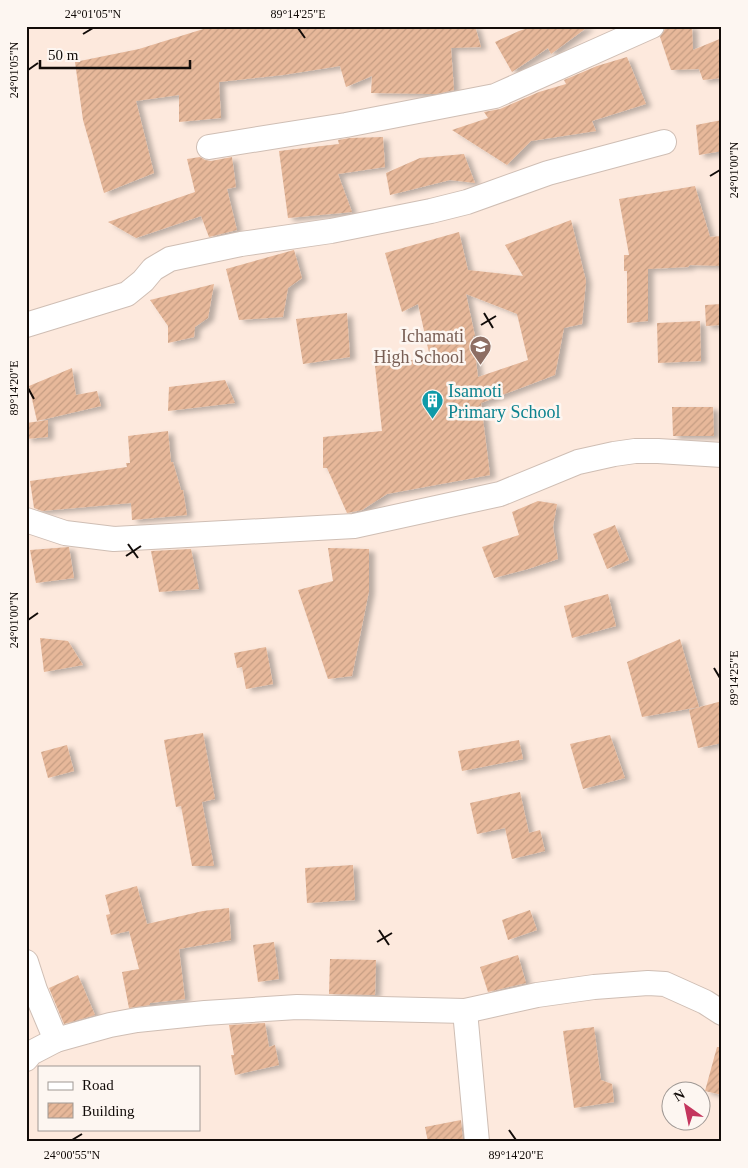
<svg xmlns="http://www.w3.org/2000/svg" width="748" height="1168" font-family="Georgia,serif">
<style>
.built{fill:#fde9dd;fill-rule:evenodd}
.building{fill:url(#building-hatch);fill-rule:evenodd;filter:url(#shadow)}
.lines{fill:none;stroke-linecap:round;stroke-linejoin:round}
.minor-casing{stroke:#cfbeb4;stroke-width:26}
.minor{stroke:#fff;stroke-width:24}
.ticks{fill:none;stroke:#120c09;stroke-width:2}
.labels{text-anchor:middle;stroke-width:5;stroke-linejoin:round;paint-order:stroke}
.education-label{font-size:18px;fill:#785e54;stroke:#fdf6f1;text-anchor:end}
.culture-label{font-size:18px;fill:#0d838f;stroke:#fdf6f1;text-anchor:start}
.neatline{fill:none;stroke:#120c09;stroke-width:2}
.ticks-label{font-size:12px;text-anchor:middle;fill:#120c09}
</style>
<defs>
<pattern id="building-hatch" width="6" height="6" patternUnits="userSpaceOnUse" patternTransform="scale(1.25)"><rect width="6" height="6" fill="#e7b89a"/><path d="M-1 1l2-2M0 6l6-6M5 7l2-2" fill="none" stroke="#c59d83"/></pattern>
<filter id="shadow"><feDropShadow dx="5.5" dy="3" stdDeviation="2.5" flood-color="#0004"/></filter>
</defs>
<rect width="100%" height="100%" fill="#fdf6f1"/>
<path class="built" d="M 26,26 L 722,26 L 722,1142 L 26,1142 ZM 39,1067 L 199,1067 L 199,1129 L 39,1129 ZM 670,1090 L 700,1090 L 700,1120 L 670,1120 Z"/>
<g class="building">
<path d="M 213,26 L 475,26 L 481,47 L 451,48 L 454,90 L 436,94 L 371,93 L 372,76 L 346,87 L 340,66 L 283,75 L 219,82 L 221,118 L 179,122 L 179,95 L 136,101 L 154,173 L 104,193 L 83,120 L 75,62 L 139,49 Z"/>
<path d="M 534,26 L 589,26 L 551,54 L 548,48 L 512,72 L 495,42 L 519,31 Z"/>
<path d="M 673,26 L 692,26 L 693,50 L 722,38 L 722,78 L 703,80 L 699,69 L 671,70 L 660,37 L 665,29 Z"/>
<path d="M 627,57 L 646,104 L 592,121 L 596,131 L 531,141 L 507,165 L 452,130 L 488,118 L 484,112 L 500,109 L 539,92 L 566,84 L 564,80 L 597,66 Z"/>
<path d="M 722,120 L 722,151 L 699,155 L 696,125 Z"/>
<path d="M 383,137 L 385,167 L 338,174 L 352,212 L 288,218 L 279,151 L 339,144 L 338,140 L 350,138 Z"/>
<path d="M 464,154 L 475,183 L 450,180 L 390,195 L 386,173 L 420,158 Z"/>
<path d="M 200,157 L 205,160 L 211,161 L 232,157 L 236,187 L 227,189 L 237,230 L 209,237 L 201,216 L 136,238 L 108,222 L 195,192 L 187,159 Z"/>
<path d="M 695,186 L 710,237 L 722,236 L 722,266 L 690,265 L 688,267 L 648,269 L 648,321 L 627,323 L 627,271 L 624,271 L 624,255 L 629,255 L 619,199 Z"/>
<path d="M 571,220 L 586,281 L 582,324 L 564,328 L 555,375 L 481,403 L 490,475 L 387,494 L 362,510 L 347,513 L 327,468 L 323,468 L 323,437 L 382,431 L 375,366 L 430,357 L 418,304 L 402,312 L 385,253 L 459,232 L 468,270 L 523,276 L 505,245 ZM 466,294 L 517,314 L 528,360 L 478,377 L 473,336 L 475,336 Z"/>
<path d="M 294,250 L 302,278 L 288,288 L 283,317 L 239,320 L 226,269 Z"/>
<path d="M 214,284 L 208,318 L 195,327 L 194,337 L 168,343 L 168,326 L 150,300 Z"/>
<path d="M 722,304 L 722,325 L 706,326 L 705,305 Z"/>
<path d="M 347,313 L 350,357 L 303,364 L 296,319 Z"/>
<path d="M 700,321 L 701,361 L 658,363 L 657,323 Z"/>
<path d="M 72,368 L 76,395 L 97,391 L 101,406 L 37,421 L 29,386 Z"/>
<path d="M 225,380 L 235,403 L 168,411 L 169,387 Z"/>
<path d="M 672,407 L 713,407 L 714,436 L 673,436 Z"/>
<path d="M 48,420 L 48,437 L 26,439 L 26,423 Z"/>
<path d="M 168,431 L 171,462 L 173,462 L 181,490 L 183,490 L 187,515 L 132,520 L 131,503 L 42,511 L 34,508 L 30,481 L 127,467 L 126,463 L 130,463 L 128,436 Z"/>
<path d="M 538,501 L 557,504 L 553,527 L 558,559 L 528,569 L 494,578 L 482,547 L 519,535 L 512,512 Z"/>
<path d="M 615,525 L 629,560 L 607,569 L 593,534 Z"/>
<path d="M 69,547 L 74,578 L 36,583 L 30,550 Z"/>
<path d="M 328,548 L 369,549 L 369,591 L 352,676 L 328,679 L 298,590 L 333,581 Z"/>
<path d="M 191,549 L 199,589 L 159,592 L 151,551 Z"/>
<path d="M 608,594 L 616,626 L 572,638 L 564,606 Z"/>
<path d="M 40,638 L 68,641 L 83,665 L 44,672 Z"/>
<path d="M 680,639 L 699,707 L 642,717 L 627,662 Z"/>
<path d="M 266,647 L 273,684 L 246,689 L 242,667 L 237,668 L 234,653 Z"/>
<path d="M 722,701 L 722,743 L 698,748 L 689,710 Z"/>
<path d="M 203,733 L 215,799 L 202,802 L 214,866 L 192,866 L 181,806 L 176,807 L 164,740 Z"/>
<path d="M 610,735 L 625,778 L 583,789 L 570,744 Z"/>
<path d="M 519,740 L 523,759 L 462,771 L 458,751 Z"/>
<path d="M 67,745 L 74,771 L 48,778 L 41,752 Z"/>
<path d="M 520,792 L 529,833 L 540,830 L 545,851 L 512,859 L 505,828 L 477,834 L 470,803 Z"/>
<path d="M 353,865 L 355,900 L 307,903 L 305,868 Z"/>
<path d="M 137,886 L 147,924 L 203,911 L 229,908 L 231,940 L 179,949 L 185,999 L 150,1003 L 150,1005 L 129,1008 L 122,972 L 139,969 L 129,931 L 111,935 L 106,915 L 110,914 L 105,895 Z"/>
<path d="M 530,910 L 537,930 L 508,940 L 502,920 Z"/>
<path d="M 274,942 L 279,979 L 258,982 L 253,945 Z"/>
<path d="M 518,955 L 526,983 L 488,992 L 480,967 Z"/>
<path d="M 330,959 L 376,960 L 375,995 L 329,994 Z"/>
<path d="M 78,975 L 95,1015 L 64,1024 L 49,988 Z"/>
<path d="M 265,1023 L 269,1047 L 275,1045 L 279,1065 L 235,1075 L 231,1055 L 234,1055 L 229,1025 Z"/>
<path d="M 594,1027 L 601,1080 L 612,1084 L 614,1102 L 574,1108 L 563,1031 Z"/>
<path d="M 717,1047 L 722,1047 L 722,1095 L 705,1091 Z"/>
<path d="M 461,1120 L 463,1142 L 428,1142 L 425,1127 Z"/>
</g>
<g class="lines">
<defs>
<g id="minor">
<path d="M 209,147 L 346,125 L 495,96 L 652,26"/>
<path d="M 26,325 L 127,294 L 143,281 L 153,269 L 170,259 L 241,244 L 331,231 L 431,211 L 467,202 L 548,173 L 664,142"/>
<path d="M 26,520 L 65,533 L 114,539 L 354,526 L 500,494 L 578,462 L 614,454 L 635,451 L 658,451 L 722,455"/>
<path d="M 26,962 L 35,990 L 56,1040"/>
<path d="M 465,1011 L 477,1142"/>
<path d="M 26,1059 L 31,1053 L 56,1040 L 110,1025 L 137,1020 L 205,1013 L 297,1007 L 465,1011 L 537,995 L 594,987 L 648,983 L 665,984 L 705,1002 L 722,1013"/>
</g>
</defs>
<use href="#minor" class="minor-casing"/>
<use href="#minor" class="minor"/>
</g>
<path class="ticks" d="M 298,28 L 305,38M 83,34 L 93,28M 28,70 L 38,63M 710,176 L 720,170M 484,313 L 493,328M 481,325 L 496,316M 28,388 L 34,399M 128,544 L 138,558M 126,556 L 141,546M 28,620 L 38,613M 714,668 L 720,678M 379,930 L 389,945M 377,942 L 392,933M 509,1130 L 516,1140M 72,1140 L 82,1134"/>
<defs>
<symbol id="school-pin" viewBox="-11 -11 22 30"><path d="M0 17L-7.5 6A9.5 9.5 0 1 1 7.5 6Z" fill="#8d6e63" stroke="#fdf6f1"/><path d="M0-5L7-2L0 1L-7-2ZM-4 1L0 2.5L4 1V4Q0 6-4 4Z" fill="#fff"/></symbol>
<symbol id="building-pin" viewBox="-11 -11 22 30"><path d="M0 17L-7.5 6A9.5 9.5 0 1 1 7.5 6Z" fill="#0f9aa8" stroke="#fdf6f1"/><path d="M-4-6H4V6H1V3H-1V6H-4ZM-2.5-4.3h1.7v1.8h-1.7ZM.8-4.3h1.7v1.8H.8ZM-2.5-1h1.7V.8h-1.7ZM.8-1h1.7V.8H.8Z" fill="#fff"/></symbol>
</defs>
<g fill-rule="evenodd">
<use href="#school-pin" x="468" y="334" width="25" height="34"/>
<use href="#building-pin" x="420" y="388" width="25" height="34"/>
</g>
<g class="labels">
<g class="education-label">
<text x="464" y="342">Ichamati<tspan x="464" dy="21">High School</tspan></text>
</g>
<g class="culture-label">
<text x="448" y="397">Isamoti<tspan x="448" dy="21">Primary School</tspan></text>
</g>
</g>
<rect width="748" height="1168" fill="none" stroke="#fdf6f1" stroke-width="55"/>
<rect x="38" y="1066" width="162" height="65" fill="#fdf6f1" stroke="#9f9894"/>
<rect x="48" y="1082" width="25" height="8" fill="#ffffff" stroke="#9f9894"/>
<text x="82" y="1090" font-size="15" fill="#120c09">Road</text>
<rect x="48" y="1103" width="25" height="15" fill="url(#building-hatch)" stroke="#9f9894"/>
<text x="82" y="1116" font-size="15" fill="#120c09">Building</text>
<g transform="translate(686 1106) rotate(327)"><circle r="24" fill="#fdf6f1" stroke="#9f9894"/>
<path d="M0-4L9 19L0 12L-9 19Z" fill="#c4355d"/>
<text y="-8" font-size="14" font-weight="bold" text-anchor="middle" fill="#120c09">N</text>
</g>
<path d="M40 60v8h150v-8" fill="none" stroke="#120c09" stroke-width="2.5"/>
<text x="48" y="60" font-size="15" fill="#120c09" stroke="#fdf6f1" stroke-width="4" paint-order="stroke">50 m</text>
<rect x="28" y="28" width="692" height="1112" class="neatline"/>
<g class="ticks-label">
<text x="93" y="18">24°01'05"N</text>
<text x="298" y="18">89°14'25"E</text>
<text transform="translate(14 70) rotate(-90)" y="4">24°01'05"N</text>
<text transform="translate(734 170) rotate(-90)" y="4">24°01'00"N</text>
<text transform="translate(14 388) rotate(-90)" y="4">89°14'20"E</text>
<text transform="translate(14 620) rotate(-90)" y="4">24°01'00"N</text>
<text transform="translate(734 678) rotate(-90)" y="4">89°14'25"E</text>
<text x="72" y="1159">24°00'55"N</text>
<text x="516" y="1159">89°14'20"E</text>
</g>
</svg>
